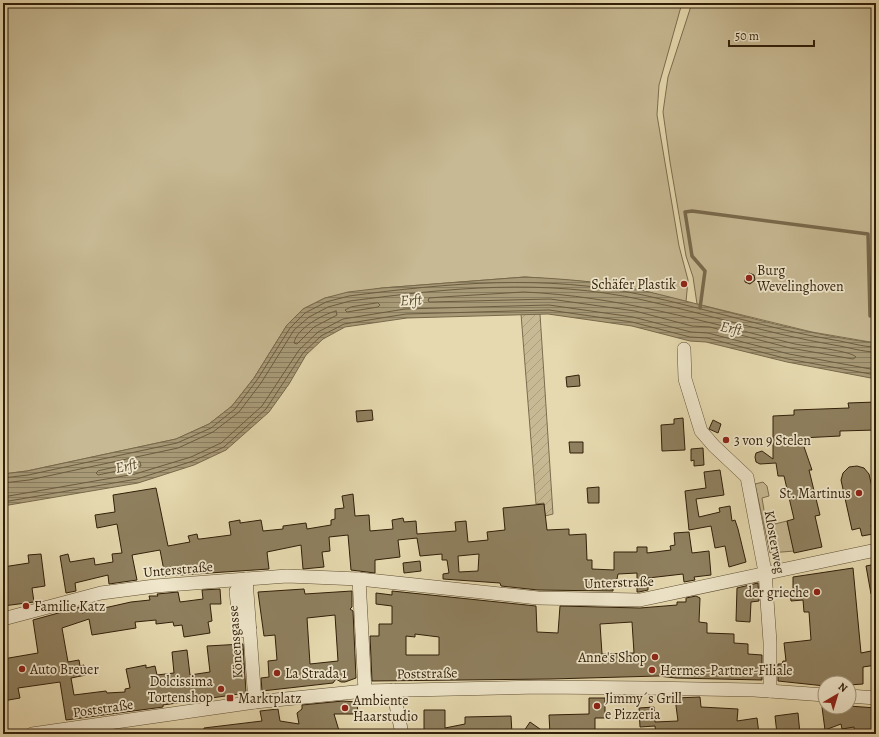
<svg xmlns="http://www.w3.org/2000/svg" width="879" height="737" font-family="Alegreya,serif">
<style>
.grass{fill:#c7b993;stroke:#7c6c4e}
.garden{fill:url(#garden-furrows);stroke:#7c6c4e}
.water{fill:url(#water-rules);stroke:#78694b}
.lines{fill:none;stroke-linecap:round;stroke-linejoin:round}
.shore{stroke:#6c5c40;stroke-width:1}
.stream{stroke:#78694b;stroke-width:3.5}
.building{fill:#8f805f;stroke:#311f09;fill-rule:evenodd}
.minor-casing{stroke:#5e4e32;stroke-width:14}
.minor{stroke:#efe6cb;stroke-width:13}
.poi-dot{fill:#8f2418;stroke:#efe6cb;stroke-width:1.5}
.labels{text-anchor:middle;stroke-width:3.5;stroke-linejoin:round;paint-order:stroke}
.poi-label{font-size:14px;fill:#311f09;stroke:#efe6cb;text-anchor:start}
.street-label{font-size:14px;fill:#311f09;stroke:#efe6cb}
.water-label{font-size:15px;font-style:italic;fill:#5b4a30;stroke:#efe6cb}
</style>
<defs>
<pattern id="garden-furrows" width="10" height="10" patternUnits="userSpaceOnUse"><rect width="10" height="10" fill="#c7b993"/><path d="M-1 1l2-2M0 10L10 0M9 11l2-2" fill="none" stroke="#ab9f7d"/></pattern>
<pattern id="water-rules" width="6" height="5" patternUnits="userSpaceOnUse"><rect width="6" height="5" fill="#a89a77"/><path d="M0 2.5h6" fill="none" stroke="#897d60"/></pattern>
</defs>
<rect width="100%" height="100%" fill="#e6d9af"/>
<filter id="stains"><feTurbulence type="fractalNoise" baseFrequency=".005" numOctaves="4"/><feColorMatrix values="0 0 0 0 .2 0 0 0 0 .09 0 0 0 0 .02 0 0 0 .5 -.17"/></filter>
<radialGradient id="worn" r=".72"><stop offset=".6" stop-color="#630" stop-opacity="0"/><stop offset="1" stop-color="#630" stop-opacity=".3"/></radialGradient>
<g class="grass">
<path d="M 3,3 L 682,3 L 659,85 L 657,115 L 679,246 L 688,280 L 686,302 L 644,291 L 591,282 L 525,277 L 382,288 L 325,298 L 303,309 L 287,325 L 254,378 L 232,406 L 209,424 L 176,439 L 27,471 L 3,474 Z"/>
<path d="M 692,3 L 876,3 L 876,343 L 812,332 L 697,304 L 693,277 L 686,256 L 670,162 L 663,112 L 668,77 Z"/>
<path d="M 763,482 L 767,486 L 769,496 L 762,498 L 766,522 L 774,521 L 775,524 L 787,521 L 794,551 L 770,553 L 755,484 Z"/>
</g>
<path class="garden" d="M 521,314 L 540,314 L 553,514 L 545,516 L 544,503 L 536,504 Z"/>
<path class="water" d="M 525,277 C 565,279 606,282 645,291 C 722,309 798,334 876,343 L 876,379 L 787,362 L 706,342 L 690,341 L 632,326 L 548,314 L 407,318 L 345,327 L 323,339 L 306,355 L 289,384 L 269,412 L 226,450 L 194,465 L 138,483 L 3,506 L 3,474 L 27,471 L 176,439 L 209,424 L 232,406 L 254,378 L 287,325 L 303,309 L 325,298 L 348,292 L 382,288 Z"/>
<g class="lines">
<g class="shore">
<path d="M 524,292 C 617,296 705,322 795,344 C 805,346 852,351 856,357 L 853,359 L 790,348 L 710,327 L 692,326 L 635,311 L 550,299 L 430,302 L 428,301 L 429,298 L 442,297 Z"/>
<path d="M 378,303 L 380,305 L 378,307 L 347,312 L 345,310 L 351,307 Z"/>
<path d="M 336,311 L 337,315 L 314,327 L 297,344 L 294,343 C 296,329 323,314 336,311 Z"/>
<path d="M 140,462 L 141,466 L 98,475 L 96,473 L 98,471 Z"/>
<path d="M 3,478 L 28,475 L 177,443 L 211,428 L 235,409 L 257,380 L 290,328 L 305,313 L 326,302 L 349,296 C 449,283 544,274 643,295 C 707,309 770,329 834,340 C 848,342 862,347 876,347"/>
<path d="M 3,483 L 29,480 L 178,448 L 213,432 L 239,412 L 261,383 L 294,330 L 309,317 L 328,307 L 350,301 C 449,288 544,278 643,300 C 707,314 769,334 834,345 C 848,347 862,352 876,352"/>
<path d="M 3,497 L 135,474 L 191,457 L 221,443 L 262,406 L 299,350 L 318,332 L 343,319 L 405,309 L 549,305 L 633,317 L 691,332 L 708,333 L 789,354 L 876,370"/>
<path d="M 3,502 L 137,479 L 193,461 L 224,447 L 266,409 L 303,353 L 321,336 L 344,324 L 406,314 L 549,310 L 632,322 L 690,337 L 707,338 L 788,359 L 876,375"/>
</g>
<path class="stream" d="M 700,308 L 705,271 L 692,256 L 685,212 L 692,211 L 868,234 L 870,316"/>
</g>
<g class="building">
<path d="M 749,273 L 754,275 L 755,280 L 750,284 L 745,282 L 745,277 Z"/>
<path d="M 579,375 L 580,386 L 567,387 L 566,377 Z"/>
<path d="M 876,402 L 876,430 L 840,431 L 840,436 L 801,438 L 812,470 L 809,470 L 820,515 L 815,516 L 822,547 L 794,553 L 787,521 L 794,519 L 784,476 L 778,476 L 776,463 L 760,464 L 756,462 L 755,457 L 756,453 L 762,451 L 773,459 L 773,416 L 794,415 L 794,410 L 849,408 L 848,403 Z"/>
<path d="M 372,410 L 373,420 L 357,422 L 356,411 Z"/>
<path d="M 683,418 L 685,450 L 662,451 L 661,425 L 674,424 L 674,419 Z"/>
<path d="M 713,420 L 721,424 L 718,433 L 709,429 Z"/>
<path d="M 569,442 L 583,442 L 583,453 L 570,453 Z"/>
<path d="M 703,448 L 704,465 L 694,466 L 694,460 L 691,461 L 691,449 Z"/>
<path d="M 857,466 L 864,468 L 869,474 L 876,505 L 876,524 L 871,525 L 873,534 L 862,536 L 860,528 L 852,530 L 841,480 L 843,473 L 849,467 Z"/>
<path d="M 720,470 L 724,495 L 696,499 L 699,517 L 720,512 L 719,508 L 730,506 L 732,521 L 735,520 L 738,529 L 746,562 L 729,567 L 725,546 L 715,548 L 711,526 L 689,530 L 685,491 L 706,488 L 704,472 Z"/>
<path d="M 599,487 L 599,503 L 588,503 L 587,488 Z"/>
<path d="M 156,488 L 168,546 L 190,542 L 188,536 L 197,534 L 198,539 L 200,539 L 231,535 L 229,522 L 240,520 L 240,523 L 261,520 L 263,531 L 283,529 L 283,526 L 306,523 L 307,529 L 331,525 L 331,520 L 335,519 L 335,509 L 344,508 L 342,496 L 353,494 L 355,516 L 369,515 L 370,531 L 393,529 L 392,520 L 403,518 L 404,522 L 416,521 L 417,534 L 456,531 L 455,522 L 466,521 L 468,542 L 488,540 L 487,532 L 505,530 L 503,508 L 544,504 L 547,530 L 569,529 L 569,535 L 586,534 L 587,560 L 592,560 L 592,569 L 614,570 L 614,552 L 637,552 L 637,547 L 647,547 L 647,553 L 671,550 L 670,546 L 675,545 L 674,533 L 689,532 L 692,553 L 709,551 L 711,575 L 694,577 L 695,580 L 684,582 L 683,574 L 648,578 L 648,590 L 639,592 L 637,592 L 637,573 L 618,574 L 617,579 L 613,582 L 613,591 L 538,590 L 501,586 L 500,583 L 443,579 L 443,574 L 449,573 L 447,560 L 442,560 L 442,554 L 420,556 L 417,538 L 398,540 L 400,557 L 375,560 L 375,573 L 351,570 L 348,535 L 329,537 L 330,551 L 322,552 L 324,567 L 303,569 L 301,545 L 267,552 L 269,569 L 165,576 L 160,550 L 132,555 L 137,580 L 109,584 L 108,575 L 75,583 L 76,591 L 66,593 L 60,556 L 68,554 L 70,562 L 94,558 L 95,565 L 113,562 L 112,554 L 122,553 L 117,524 L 97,528 L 95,515 L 115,512 L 113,495 ZM 479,554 L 478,571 L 459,572 L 458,556 Z"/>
<path d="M 41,554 L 45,586 L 32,588 L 34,602 L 3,606 L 3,567 L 29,563 L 28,555 Z"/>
<path d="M 420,561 L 421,571 L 404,573 L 403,563 Z"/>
<path d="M 876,564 L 876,594 L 871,594 L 866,566 Z"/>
<path d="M 853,568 L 861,653 L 876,650 L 876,665 L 863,667 L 863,684 L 849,685 L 849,683 L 825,683 L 825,686 L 778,681 L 778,664 L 782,664 L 783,661 L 786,661 L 784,643 L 811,640 L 809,612 L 804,612 L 803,600 L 791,601 L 790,591 L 793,591 L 793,577 Z"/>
<path d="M 758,583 L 759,601 L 751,602 L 750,622 L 736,621 L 737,588 Z"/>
<path d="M 220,589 L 221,604 L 210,604 L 212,621 L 208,622 L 210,633 L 184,637 L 182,625 L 174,626 L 173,622 L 156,624 L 156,620 L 135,622 L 136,628 L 92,635 L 89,619 L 62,628 L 68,662 L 79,660 L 80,666 L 84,665 L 86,675 L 71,678 L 74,695 L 106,691 L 107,693 L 125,692 L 125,689 L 130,688 L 126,669 L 146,665 L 146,668 L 155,666 L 157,675 L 174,673 L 172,652 L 187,650 L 190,675 L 210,672 L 207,646 L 243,644 L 246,693 L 163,705 L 163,707 L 66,720 L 60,682 L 18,688 L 20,698 L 3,701 L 3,659 L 38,653 L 33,620 L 80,607 L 82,613 L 131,602 L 150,600 L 149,596 L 158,596 L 157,594 L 178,592 L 180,602 L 203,599 L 202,590 Z"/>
<path d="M 304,589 L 305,594 L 352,591 L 352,607 L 350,609 L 353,611 L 356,678 L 345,682 L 341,682 L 336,679 L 333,683 L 262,691 L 261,678 L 269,677 L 268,661 L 277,660 L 275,635 L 264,636 L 258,592 ZM 335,615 L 338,661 L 310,664 L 307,618 Z"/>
<path d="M 392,591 L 536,606 L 537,632 L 558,633 L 560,606 L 640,608 L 677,605 L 677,602 L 686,602 L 686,598 L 696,596 L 700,598 L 699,622 L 707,623 L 707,633 L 734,634 L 734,643 L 748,644 L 748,654 L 762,655 L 762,680 L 676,678 L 658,676 L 551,679 L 372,681 L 370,636 L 379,636 L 379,624 L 392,624 L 392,606 L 376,604 L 376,593 L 392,595 ZM 632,622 L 634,653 L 602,654 L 600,624 ZM 415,634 L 439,637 L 439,655 L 406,655 L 406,636 L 415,637 Z"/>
<path d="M 700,697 L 701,707 L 738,709 L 737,721 L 757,718 L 759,734 L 656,734 L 655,726 L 640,727 L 639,708 L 654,707 L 655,722 L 678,721 L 675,698 Z"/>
<path d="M 589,698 L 605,698 L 605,718 L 595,718 L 595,734 L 550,734 L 549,715 L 589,714 Z"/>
<path d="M 343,701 L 357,702 L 358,714 L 334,714 L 340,734 L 204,734 L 204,728 L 262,721 L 260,711 L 278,709 L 280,721 L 299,724 L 297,713 L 302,709 L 302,705 Z"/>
<path d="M 849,706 L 876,708 L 876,734 L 855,734 L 854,727 L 842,729 L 841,724 L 825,730 L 822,707 Z"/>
<path d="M 424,710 L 445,710 L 445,728 L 465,724 L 465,717 L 511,716 L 512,734 L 424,734 Z"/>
<path d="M 798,713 L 800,734 L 777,734 L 775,716 Z"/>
<path d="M 530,722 L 547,734 L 522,734 Z"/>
</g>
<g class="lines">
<defs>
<g id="minor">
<path d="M 684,349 L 685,379 L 701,431 L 714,446 L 747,477 L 765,572 L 770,642 L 770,691"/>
<path d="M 246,579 L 255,702"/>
<path d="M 359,579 L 365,691"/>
<path d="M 236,591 L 240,631 L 250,630"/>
<path d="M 3,619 L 101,593 L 155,586 L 287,576 L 359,579 L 538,598 L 640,600 L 876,550"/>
<path d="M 393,690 L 402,734"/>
<path d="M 849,696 L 876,698"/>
<path d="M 32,734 L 255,702 L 365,691 L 538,687 L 647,688 L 754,690 L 825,695"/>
</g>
</defs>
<use href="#minor" class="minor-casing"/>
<use href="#minor" class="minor"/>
</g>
<g class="poi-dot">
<circle cx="749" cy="278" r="4"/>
<circle cx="684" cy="284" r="4"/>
<circle cx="726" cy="440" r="4"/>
<circle cx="859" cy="493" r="4"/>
<circle cx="817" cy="592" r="4"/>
<circle cx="26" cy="606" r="4"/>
<circle cx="655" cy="657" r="4"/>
<circle cx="22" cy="669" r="4"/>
<circle cx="652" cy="670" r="4"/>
<circle cx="277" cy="673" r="4"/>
<circle cx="221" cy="689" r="4"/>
<rect x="226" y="694" width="8" height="8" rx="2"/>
<circle cx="597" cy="706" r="4"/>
<circle cx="345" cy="708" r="4"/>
</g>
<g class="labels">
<g class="poi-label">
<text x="757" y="275">Burg<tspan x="757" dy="16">Wevelinghoven</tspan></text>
<text x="676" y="289" text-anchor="end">Schäfer Plastik</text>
<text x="734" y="445">3 von 9 Stelen</text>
<text x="851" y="498" text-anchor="end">St. Martinus</text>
<text x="809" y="597" text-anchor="end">der grieche</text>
<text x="34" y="611">Familie Katz</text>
<text x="647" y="662" text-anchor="end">Anne's Shop</text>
<text x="30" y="674">Auto Breuer</text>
<text x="660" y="675">Hermes-Partner-Filiale</text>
<text x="285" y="678">La Strada 1</text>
<text x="213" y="686" text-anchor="end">Dolcissima<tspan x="213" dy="16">Tortenshop</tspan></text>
<text x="238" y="703">Marktplatz</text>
<text x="605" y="703">Jimmy´s Grill<tspan x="605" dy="16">e Pizzeria</tspan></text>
<text x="353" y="705">Ambiente<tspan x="353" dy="16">Haarstudio</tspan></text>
</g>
<g class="street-label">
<text transform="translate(775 542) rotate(80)" y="5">Klosterweg</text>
<text transform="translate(178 569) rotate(-5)" y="5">Unterstraße</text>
<text transform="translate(619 582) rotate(-2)" y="5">Unterstraße</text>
<text transform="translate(235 642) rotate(-94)" y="5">Könensgasse</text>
<text transform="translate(427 673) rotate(-1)" y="5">Poststraße</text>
<text transform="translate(103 708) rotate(-8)" y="5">Poststraße</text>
</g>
<g class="water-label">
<text transform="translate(411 300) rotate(-3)" y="5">Erft</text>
<text transform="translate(731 328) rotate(12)" y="5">Erft</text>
<text transform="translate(126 466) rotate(-12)" y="5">Erft</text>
</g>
</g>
<rect width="879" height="737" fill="none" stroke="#e6d9af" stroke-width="16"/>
<rect x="4" y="4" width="871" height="729" fill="none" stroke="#311f09" stroke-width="2"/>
<rect x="8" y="8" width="863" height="721" fill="none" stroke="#311f09"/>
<g transform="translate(837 695) rotate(38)"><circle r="19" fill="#efe6cb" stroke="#a3967d"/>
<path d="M0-3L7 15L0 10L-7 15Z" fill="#8f2418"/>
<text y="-6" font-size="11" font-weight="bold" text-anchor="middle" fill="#311f09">N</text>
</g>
<path d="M729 40v6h85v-6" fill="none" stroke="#311f09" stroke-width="2"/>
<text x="735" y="40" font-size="12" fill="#311f09" stroke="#efe6cb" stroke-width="3" paint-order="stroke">50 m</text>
<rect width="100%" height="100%" filter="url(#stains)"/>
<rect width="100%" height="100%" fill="url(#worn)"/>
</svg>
